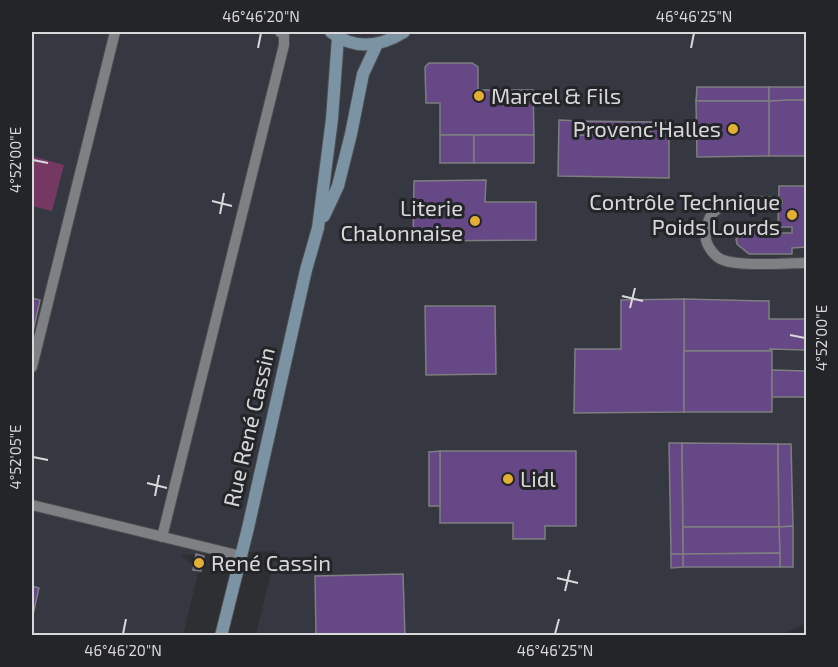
<svg xmlns="http://www.w3.org/2000/svg" width="838" height="667" font-family="'Exo 2',sans-serif">
<style>
.built{fill:#353840}
.green{fill:#753862}
.building{fill:#674886;stroke:#7e7d80;stroke-width:1.5}
.lines{fill:none;stroke-linecap:round;stroke-linejoin:round}
.service-casing{stroke:#4c4d50;stroke-width:12}
.secondary-casing{stroke:#4c4d50;stroke-width:14}
.service{stroke:#7f8084;stroke-width:10}
.secondary{stroke:#7c93a4;stroke-width:12}
.ticks{fill:none;stroke:#d8d8da;stroke-width:2}
.poi-dot{fill:#e3ae34;stroke:#242528;stroke-width:2}
.labels{text-anchor:middle;stroke-width:6;stroke-linejoin:round;paint-order:stroke}
.poi-label{font-size:22px;fill:#d8d8da;stroke:#242528;text-anchor:start}
.street-label{font-size:22px;fill:#d8d8da;stroke:#242528}
.neatline{fill:none;stroke:#d8d8da;stroke-width:2}
.ticks-label{font-size:15px;text-anchor:middle;fill:#d8d8da}
</style>
<rect width="100%" height="100%" fill="#2e2f32"/>
<path class="built" d="M 32,32 L 806,32 L 806,623 L 779,636 L 256,635 L 276,551 L 181,555 L 199,570 L 183,635 L 32,635 Z"/>
<path class="green" d="M 32,156 L 64,165 L 52,211 L 32,206 Z"/>
<g class="building">
<path d="M 429,63 L 472,63 L 478,67 L 478,90 L 533,90 L 534,135 L 440,135 L 440,103 L 426,103 L 425,67 Z"/>
<path d="M 697,87 L 769,87 L 769,101 L 696,101 Z"/>
<path d="M 769,87 L 806,87 L 806,100 L 769,101 Z"/>
<path d="M 790,100 L 806,100 L 806,156 L 769,156 L 769,101 Z"/>
<path d="M 696,101 L 769,101 L 769,156 L 697,157 Z"/>
<path d="M 559,120 L 577,121 L 577,135 L 651,136 L 651,122 L 669,122 L 669,178 L 558,176 Z"/>
<path d="M 577,121 L 651,122 L 651,136 L 577,135 Z"/>
<rect x="440" y="135" width="34" height="28"/>
<rect x="474" y="135" width="60" height="28"/>
<path d="M 486,180 L 485,202 L 536,202 L 536,240 L 413,241 L 414,181 Z"/>
<path d="M 779,186 L 806,186 L 806,247 L 792,248 L 792,254 L 749,254 L 737,244 L 736,239 L 748,229 L 777,230 L 777,233 L 792,233 L 792,227 L 778,227 Z"/>
<path d="M 32,298 L 40,300 L 32,336 Z"/>
<path d="M 684,299 L 769,301 L 769,319 L 806,319 L 806,350 L 770,349 L 770,351 L 684,351 Z"/>
<path d="M 684,299 L 684,412 L 574,413 L 575,349 L 621,349 L 621,300 Z"/>
<path d="M 425,306 L 495,306 L 496,374 L 426,375 Z"/>
<path d="M 770,349 L 772,349 L 772,412 L 684,412 L 684,351 L 770,351 Z"/>
<path d="M 772,370 L 806,371 L 806,397 L 772,397 Z"/>
<path d="M 669,443 L 682,443 L 683,554 L 671,554 Z"/>
<path d="M 682,443 L 778,444 L 779,527 L 683,527 Z"/>
<path d="M 778,444 L 791,444 L 793,526 L 779,527 Z"/>
<path d="M 440,451 L 576,451 L 576,526 L 545,526 L 545,539 L 513,539 L 513,523 L 440,523 Z"/>
<path d="M 440,451 L 440,506 L 429,506 L 429,452 Z"/>
<path d="M 793,526 L 793,567 L 780,567 L 779,527 Z"/>
<path d="M 683,527 L 779,527 L 780,553 L 683,554 Z"/>
<path d="M 780,553 L 780,567 L 683,567 L 683,554 Z"/>
<path d="M 196,554 L 204,556 L 201,571 L 193,570 Z"/>
<path d="M 671,554 L 683,554 L 683,567 L 671,568 Z"/>
<path d="M 403,574 L 405,636 L 316,636 L 315,576 Z"/>
<path d="M 32,586 L 39,588 L 32,619 Z"/>
</g>
<g class="lines">
<defs>
<g id="service">
<path d="M 778,202 C 758,202 716,196 708,222 C 706,228 705,233 706,240 C 708,248 716,258 723,260 C 742,267 785,263 806,263"/>
<path d="M 32,367 L 115,32"/>
<path d="M 32,505 L 241,556"/>
<path d="M 162,537 L 284,45 L 284,35 L 280,32"/>
</g>
<g id="secondary">
<path d="M 331,32 C 354,50 380,47 404,32"/>
<path d="M 324,216 L 338,186 L 351,134 L 363,74 L 377,44"/>
<path d="M 221,636 L 248,528 L 306,270 L 318,228 L 332,119 L 338,37"/>
</g>
</defs>
<use href="#service" class="service-casing"/>
<use href="#secondary" class="secondary-casing"/>
<use href="#service" class="service"/>
<use href="#secondary" class="secondary"/>
</g>
<path class="ticks" d="M 258,48 L 261,33M 691,48 L 694,33M 33,160 L 48,163M 212,201 L 232,206M 220,214 L 224,193M 622,296 L 643,301M 630,308 L 635,288M 790,335 L 805,338M 33,457 L 48,460M 147,483 L 167,488M 155,496 L 159,475M 557,578 L 578,583M 565,591 L 570,570M 123,634 L 126,619M 555,634 L 559,619"/>
<g class="poi-dot">
<circle cx="479" cy="96" r="6"/>
<circle cx="733" cy="129" r="6"/>
<circle cx="792" cy="215" r="6"/>
<circle cx="475" cy="221" r="6"/>
<circle cx="508" cy="479" r="6"/>
<circle cx="199" cy="563" r="6"/>
</g>
<g class="labels">
<g class="poi-label">
<text x="491" y="104">Marcel &amp; Fils</text>
<text x="721" y="137" text-anchor="end">Provenc'Halles</text>
<text x="780" y="210" text-anchor="end">Contrôle Technique<tspan x="780" dy="25">Poids Lourds</tspan></text>
<text x="463" y="216" text-anchor="end">Literie<tspan x="463" dy="25">Chalonnaise</tspan></text>
<text x="520" y="487">Lidl</text>
<text x="211" y="571">René Cassin</text>
</g>
<g class="street-label">
<text transform="translate(249 427) rotate(-77)" y="8">Rue René Cassin</text>
</g>
</g>
<rect width="838" height="667" fill="none" stroke="#242528" stroke-width="66"/>
<rect x="33" y="33" width="772" height="601" class="neatline"/>
<g class="ticks-label">
<text x="261" y="22">46°46'20"N</text>
<text x="694" y="22">46°46'25"N</text>
<text transform="translate(16 160) rotate(-90)" y="5">4°52'00"E</text>
<text transform="translate(822 338) rotate(-90)" y="5">4°52'00"E</text>
<text transform="translate(16 457) rotate(-90)" y="5">4°52'05"E</text>
<text x="123" y="656">46°46'20"N</text>
<text x="555" y="656">46°46'25"N</text>
</g>
</svg>
